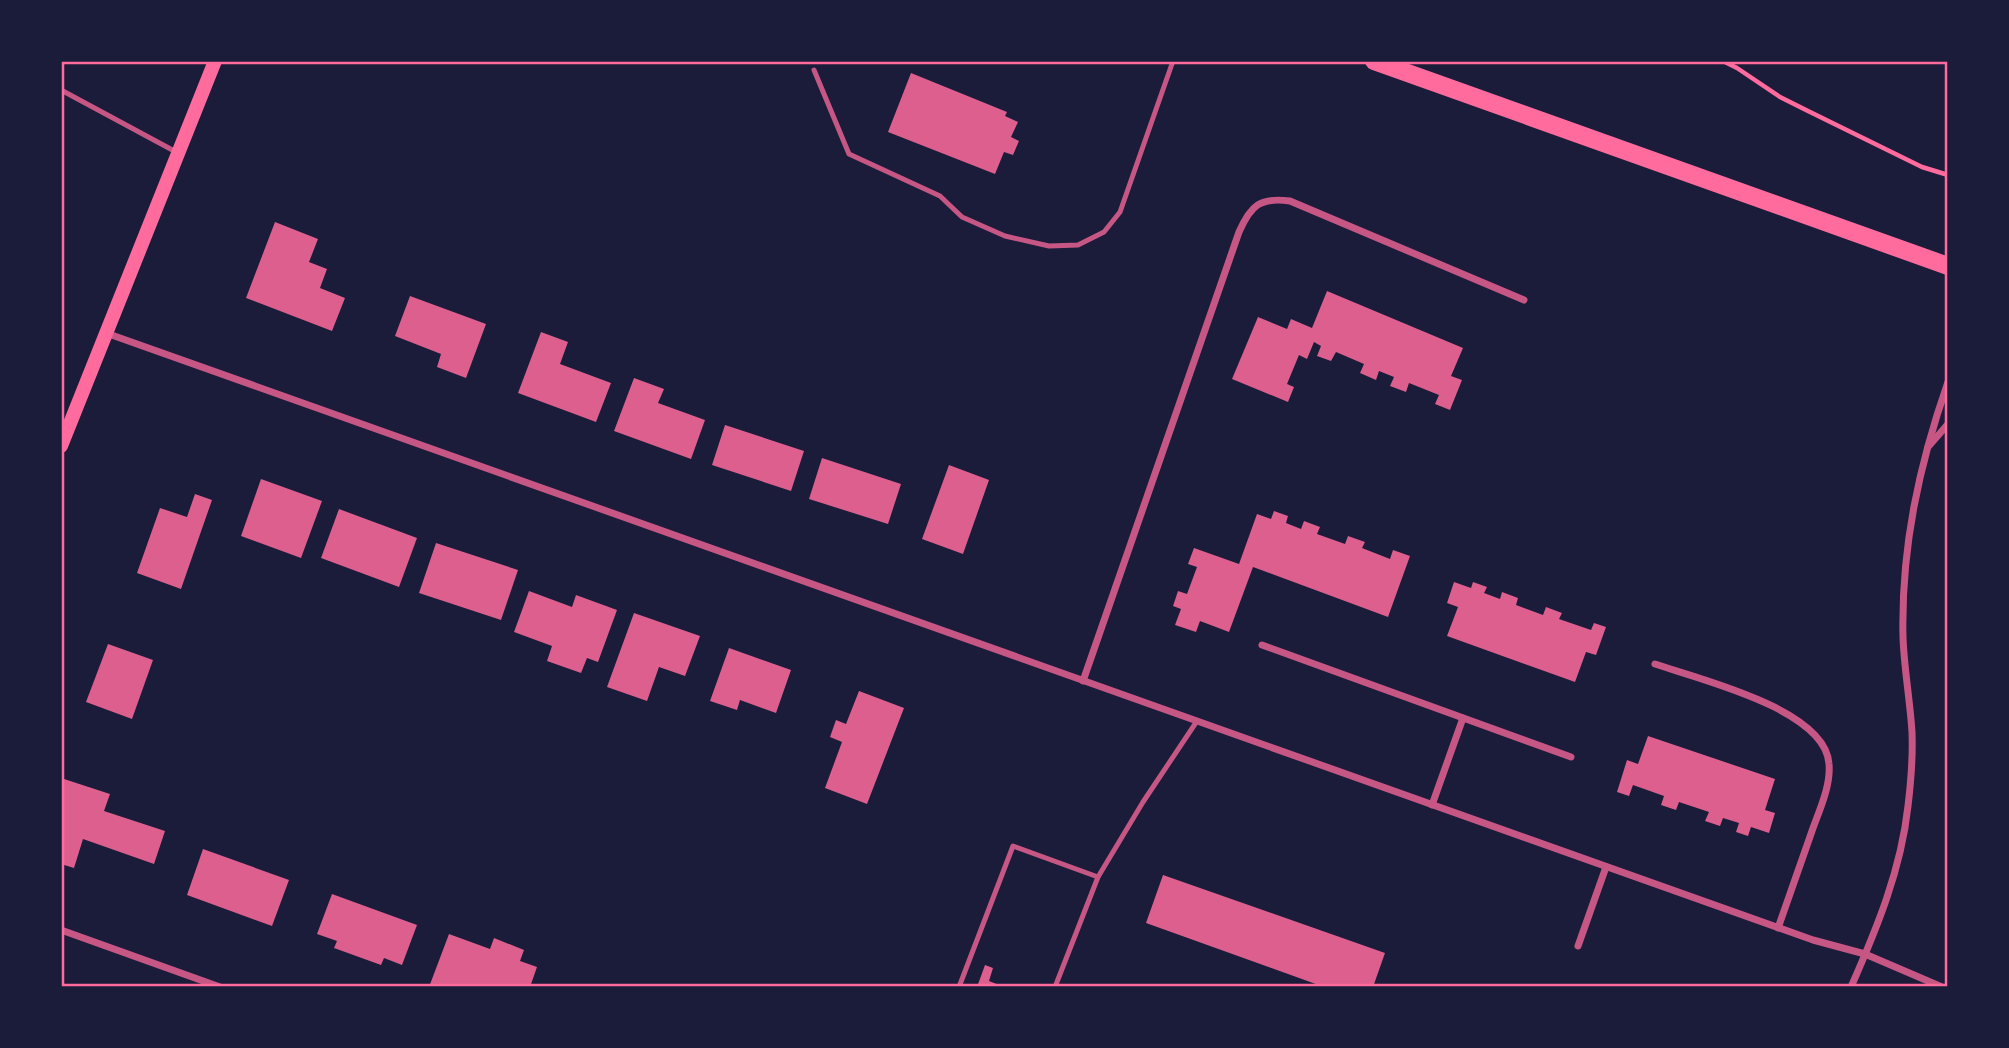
<svg xmlns="http://www.w3.org/2000/svg" width="2009" height="1048" font-family="Signika,sans-serif">
<style>
.building{fill:#dd5f8e}
.lines{fill:none;stroke-linecap:round;stroke-linejoin:round}
.path{stroke:#ff6b9d;stroke-width:4.5}
.service{stroke:#c65784;stroke-width:5}
.minor{stroke:#c65784;stroke-width:7}
.secondary{stroke:#ff6b9d;stroke-width:14}
.primary{stroke:#ff6b9d;stroke-width:18}
.neatline{fill:none;stroke:#ff6b9d;stroke-width:2.5}
</style>
<rect width="100%" height="100%" fill="#1b1b3a"/>
<g class="building">
<path d="M 911,73 L 1007,112 L 1005,116 L 1018,122 L 1011,137 L 1019,141 L 1013,155 L 1004,152 L 995,174 L 888,132 Z"/>
<path d="M 275,222 L 318,239 L 309,262 L 327,269 L 320,288 L 345,298 L 332,331 L 246,298 Z"/>
<path d="M 1327,291 L 1463,348 L 1451,376 L 1462,380 L 1450,410 L 1435,404 L 1439,395 L 1409,383 L 1406,392 L 1390,386 L 1394,377 L 1379,371 L 1376,380 L 1360,373 L 1364,364 L 1336,352 L 1331,361 L 1317,356 L 1321,346 L 1314,342 L 1307,359 L 1299,355 L 1287,384 L 1294,387 L 1288,402 L 1232,379 L 1258,317 L 1287,329 L 1291,319 L 1312,328 Z"/>
<path d="M 410,296 L 486,324 L 466,378 L 437,367 L 441,354 L 395,336 Z"/>
<path d="M 541,332 L 568,342 L 560,364 L 611,383 L 596,422 L 518,393 Z"/>
<path d="M 634,378 L 664,389 L 658,403 L 705,420 L 691,459 L 614,431 Z"/>
<path d="M 725,425 L 804,451 L 791,491 L 712,465 Z"/>
<path d="M 822,458 L 901,484 L 888,524 L 809,499 Z"/>
<path d="M 949,465 L 989,480 L 963,554 L 922,539 Z"/>
<path d="M 261,479 L 322,501 L 301,558 L 241,536 Z"/>
<path d="M 195,494 L 212,500 L 181,589 L 137,573 L 160,508 L 187,517 Z"/>
<path d="M 339,509 L 417,538 L 399,587 L 321,558 Z"/>
<path d="M 1274,511 L 1288,516 L 1286,523 L 1301,529 L 1304,521 L 1320,527 L 1317,534 L 1345,544 L 1348,536 L 1365,542 L 1362,548 L 1390,559 L 1393,550 L 1410,556 L 1388,617 L 1253,567 L 1229,632 L 1200,621 L 1196,632 L 1175,625 L 1181,609 L 1173,606 L 1178,591 L 1187,594 L 1197,567 L 1188,564 L 1194,548 L 1239,564 L 1257,514 L 1271,519 Z"/>
<path d="M 436,543 L 518,570 L 501,620 L 419,593 Z"/>
<path d="M 1454,582 L 1471,588 L 1473,582 L 1487,587 L 1484,593 L 1500,599 L 1502,592 L 1518,598 L 1516,605 L 1543,615 L 1546,607 L 1562,613 L 1559,619 L 1591,630 L 1594,623 L 1606,627 L 1596,655 L 1586,652 L 1575,682 L 1447,636 L 1458,607 L 1447,603 Z"/>
<path d="M 529,591 L 572,607 L 576,595 L 617,610 L 598,662 L 587,658 L 581,673 L 547,661 L 552,646 L 514,632 Z"/>
<path d="M 634,613 L 700,636 L 685,676 L 659,667 L 647,701 L 607,687 Z"/>
<path d="M 108,644 L 153,660 L 132,719 L 86,702 Z"/>
<path d="M 729,648 L 791,670 L 776,713 L 740,700 L 737,710 L 710,701 Z"/>
<path d="M 859,691 L 904,708 L 867,804 L 825,788 L 842,742 L 830,737 L 836,720 L 846,724 Z"/>
<path d="M 1648,736 L 1775,779 L 1765,810 L 1775,813 L 1769,833 L 1751,827 L 1748,836 L 1736,832 L 1739,823 L 1723,818 L 1720,826 L 1705,821 L 1709,812 L 1679,802 L 1676,810 L 1661,805 L 1664,796 L 1633,785 L 1629,796 L 1617,792 L 1627,760 L 1638,764 Z"/>
<path d="M 61,778 L 110,794 L 104,811 L 165,831 L 154,864 L 83,839 L 74,868 L 61,864 Z"/>
<path d="M 203,849 L 289,880 L 272,926 L 187,895 Z"/>
<path d="M 1163,875 L 1385,953 L 1373,987 L 1324,987 L 1146,923 Z"/>
<path d="M 332,894 L 417,925 L 402,965 L 384,958 L 381,965 L 334,948 L 337,941 L 317,934 Z"/>
<path d="M 449,934 L 490,949 L 494,938 L 524,950 L 520,961 L 537,967 L 530,987 L 429,987 Z"/>
<path d="M 985,965 L 993,968 L 989,981 L 1004,987 L 977,987 Z"/>
</g>
<g class="lines">
<path class="path" d="M 1723,61 L 1737,68 L 1780,97 L 1808,111 L 1922,167 L 1948,175"/>
<g class="service">
<path d="M 814,70 L 849,154 L 940,196 L 962,217 L 1005,236 L 1049,246 L 1078,245 L 1104,232 L 1120,212 L 1173,61"/>
<path d="M 61,90 L 178,153"/>
<path d="M 959,987 L 1013,846 L 1098,877"/>
<path d="M 1055,987 L 1098,877 L 1143,802 L 1197,721"/>
</g>
<g class="minor">
<path d="M 106,333 L 1813,940 L 1865,954 L 1942,987"/>
<path d="M 1928,447 L 1948,424"/>
<path d="M 1262,645 L 1571,757"/>
<path d="M 1655,664 C 1698,679 1826,709 1829,764 C 1831,786 1819,811 1812,831 C 1801,863 1789,896 1778,928"/>
<path d="M 1083,681 L 1239,232 C 1251,205 1260,197 1290,201 L 1524,300"/>
<path d="M 1432,805 L 1463,718"/>
<path d="M 61,930 L 220,987"/>
<path d="M 1578,946 L 1606,867"/>
<path d="M 1851,987 C 1877,928 1901,870 1908,806 C 1911,781 1913,756 1912,732 C 1910,700 1904,668 1903,637 C 1901,548 1919,465 1948,382"/>
</g>
<path class="secondary" d="M 61,446 L 215,61"/>
<path class="primary" d="M 1374,61 L 1948,266"/>
</g>
<rect width="2009" height="1048" fill="none" stroke="#1b1b3a" stroke-width="126"/>
<rect x="63" y="63" width="1883" height="922" class="neatline"/>
</svg>
